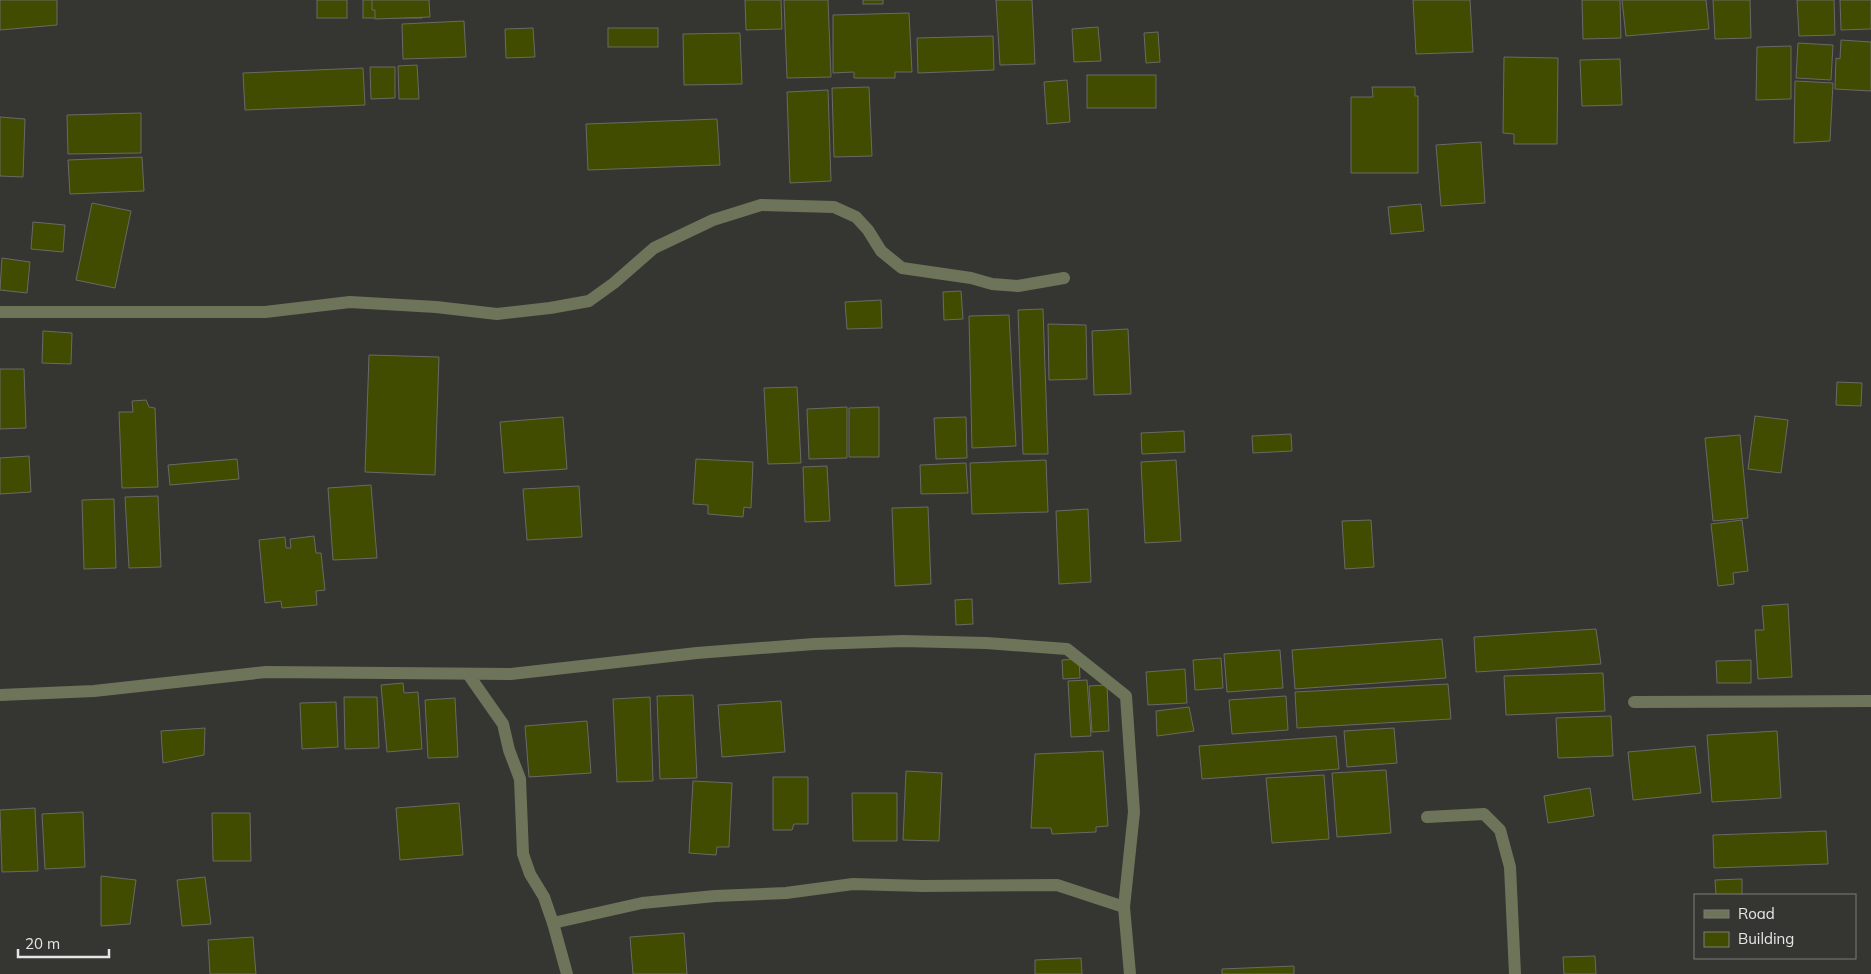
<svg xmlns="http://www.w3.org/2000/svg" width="1871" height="974" font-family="Mulish,sans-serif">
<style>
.building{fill:#414c00;stroke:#696a66}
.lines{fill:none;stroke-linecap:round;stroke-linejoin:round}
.minor{stroke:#6e7459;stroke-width:12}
</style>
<rect width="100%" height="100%" fill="#353632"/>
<g class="building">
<path d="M 0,0 L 57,0 L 57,25 L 0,30 Z"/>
<rect x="317" y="0" width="30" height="18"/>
<rect x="363" y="0" width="59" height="18"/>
<path d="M 372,0 L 429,0 L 430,17 L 375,19 L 375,10 L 372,10 Z"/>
<path d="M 745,0 L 781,0 L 782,29 L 746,30 Z"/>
<path d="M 784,0 L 828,0 L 831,77 L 787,78 Z"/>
<rect x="863" y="0" width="20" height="4"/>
<path d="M 996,0 L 1032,0 L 1035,64 L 1000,65 Z"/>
<path d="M 1413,0 L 1470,0 L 1473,52 L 1416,54 Z"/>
<path d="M 1582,0 L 1620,0 L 1621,38 L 1583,39 Z"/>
<path d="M 1622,0 L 1706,0 L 1709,29 L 1626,36 Z"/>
<path d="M 1713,0 L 1750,0 L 1751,38 L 1715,39 Z"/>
<path d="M 1797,0 L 1834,0 L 1835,35 L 1799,36 Z"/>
<path d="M 1840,0 L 1871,0 L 1871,29 L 1841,30 Z"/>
<path d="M 909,13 L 912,72 L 895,72 L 895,78 L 854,78 L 854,72 L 833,73 L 833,15 Z"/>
<path d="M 464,21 L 466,57 L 403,59 L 402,24 Z"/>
<path d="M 1098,27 L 1101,61 L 1074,62 L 1072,29 Z"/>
<path d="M 533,28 L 535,57 L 506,58 L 505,29 Z"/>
<rect x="608" y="28" width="50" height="19"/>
<path d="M 1158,32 L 1160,62 L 1146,63 L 1144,33 Z"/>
<path d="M 740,33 L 742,84 L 684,85 L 683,34 Z"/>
<path d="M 993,36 L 994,70 L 918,73 L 917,38 Z"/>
<path d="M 1841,40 L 1871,42 L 1871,91 L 1835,89 L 1836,58 L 1840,59 Z"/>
<path d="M 1798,43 L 1833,45 L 1831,80 L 1796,78 Z"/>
<path d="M 1791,46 L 1791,99 L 1756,100 L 1757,47 Z"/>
<path d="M 1504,57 L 1558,58 L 1557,144 L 1514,144 L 1514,134 L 1503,133 Z"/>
<path d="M 1620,59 L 1622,105 L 1582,106 L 1580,60 Z"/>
<path d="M 417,65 L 419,99 L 399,99 L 398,66 Z"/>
<path d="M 370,67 L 395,67 L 395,98 L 371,99 Z"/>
<path d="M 363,68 L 365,105 L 245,110 L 243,73 Z"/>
<rect x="1087" y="75" width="69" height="33"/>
<path d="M 1067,80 L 1070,122 L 1047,124 L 1044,82 Z"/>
<path d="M 1795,81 L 1833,83 L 1830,141 L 1794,143 Z"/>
<path d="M 869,87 L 872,156 L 834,157 L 832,88 Z"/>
<path d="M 1372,87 L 1415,87 L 1415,96 L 1418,96 L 1418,173 L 1351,173 L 1351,97 L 1373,97 Z"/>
<path d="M 828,90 L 831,181 L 790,183 L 787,92 Z"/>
<path d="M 141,113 L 141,153 L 68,154 L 67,115 Z"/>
<path d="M 0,117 L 25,119 L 23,177 L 0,176 Z"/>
<path d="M 717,119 L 720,165 L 588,170 L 586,124 Z"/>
<path d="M 1481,142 L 1485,203 L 1441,206 L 1436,145 Z"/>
<path d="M 142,157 L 144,191 L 70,194 L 68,160 Z"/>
<path d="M 92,203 L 131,211 L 115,288 L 76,280 Z"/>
<path d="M 1421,204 L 1424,231 L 1391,234 L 1388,207 Z"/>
<path d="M 33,222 L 65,225 L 63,252 L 31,249 Z"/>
<path d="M 2,258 L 30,262 L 27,293 L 0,290 Z"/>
<path d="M 961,291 L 963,319 L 944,320 L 943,292 Z"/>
<path d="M 881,300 L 882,328 L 847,329 L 845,302 Z"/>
<path d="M 1043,309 L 1048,454 L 1023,454 L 1018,310 Z"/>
<path d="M 1009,315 L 1016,446 L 972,448 L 969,316 Z"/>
<path d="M 1048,324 L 1086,325 L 1087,379 L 1049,380 Z"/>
<path d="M 1128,329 L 1131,394 L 1094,395 L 1092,331 Z"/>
<path d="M 43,331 L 72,333 L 71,364 L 42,363 Z"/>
<path d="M 369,355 L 439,357 L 435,475 L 365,472 Z"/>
<path d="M 0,369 L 24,369 L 26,428 L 0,429 Z"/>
<path d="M 1837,382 L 1862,383 L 1861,406 L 1836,405 Z"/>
<path d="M 797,387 L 801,463 L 768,464 L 764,388 Z"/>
<path d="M 146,400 L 149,407 L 155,408 L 158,487 L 122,488 L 119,412 L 133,412 L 132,401 Z"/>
<path d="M 847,407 L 847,458 L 809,459 L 807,409 Z"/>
<path d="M 879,407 L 879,457 L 849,457 L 849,408 Z"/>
<path d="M 1755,416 L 1788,420 L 1781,473 L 1748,469 Z"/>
<path d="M 563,417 L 567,469 L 504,473 L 500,422 Z"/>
<path d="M 966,417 L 967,458 L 936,459 L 934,418 Z"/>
<path d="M 1184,431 L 1185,452 L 1142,454 L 1141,433 Z"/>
<path d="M 1291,434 L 1292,451 L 1253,453 L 1252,436 Z"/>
<path d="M 1740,435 L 1748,518 L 1713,521 L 1705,438 Z"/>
<path d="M 29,456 L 31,492 L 0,494 L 0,458 Z"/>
<path d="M 237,459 L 239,479 L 170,485 L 168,465 Z"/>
<path d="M 696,459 L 753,462 L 751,508 L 744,507 L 743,517 L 708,514 L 708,505 L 693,504 Z"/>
<path d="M 1046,460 L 1048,512 L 972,514 L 970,463 Z"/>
<path d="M 1176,460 L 1181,541 L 1145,543 L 1141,462 Z"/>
<path d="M 966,463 L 968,493 L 921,494 L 920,465 Z"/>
<path d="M 827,466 L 830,521 L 805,522 L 803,467 Z"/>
<path d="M 371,485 L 377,558 L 333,560 L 328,488 Z"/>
<path d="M 579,486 L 582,537 L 527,540 L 523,489 Z"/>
<path d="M 158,496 L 161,567 L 129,568 L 125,497 Z"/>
<path d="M 114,499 L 116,568 L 84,569 L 82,500 Z"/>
<path d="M 928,507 L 931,584 L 895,586 L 892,508 Z"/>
<path d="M 1088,509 L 1091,582 L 1059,584 L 1056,511 Z"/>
<path d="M 1371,520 L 1374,567 L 1345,569 L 1342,521 Z"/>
<path d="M 1742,520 L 1748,571 L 1733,573 L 1734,584 L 1718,586 L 1711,524 Z"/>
<path d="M 314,536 L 316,553 L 321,553 L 325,590 L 316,591 L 317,605 L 282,608 L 281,601 L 265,603 L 259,540 L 285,537 L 286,548 L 291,548 L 290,539 Z"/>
<path d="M 972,599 L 973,624 L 956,625 L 955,600 Z"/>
<path d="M 1788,604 L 1792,677 L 1758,679 L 1755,630 L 1764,630 L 1762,606 Z"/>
<path d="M 1596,629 L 1601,664 L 1476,672 L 1474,637 Z"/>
<path d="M 1442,639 L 1446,678 L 1295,689 L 1292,650 Z"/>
<path d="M 1280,650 L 1283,688 L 1227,692 L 1224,654 Z"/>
<path d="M 1221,658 L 1223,688 L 1195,690 L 1193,660 Z"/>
<path d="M 1079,659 L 1080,678 L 1063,679 L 1062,660 Z"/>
<path d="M 1751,660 L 1751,683 L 1717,683 L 1716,661 Z"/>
<path d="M 1185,669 L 1187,703 L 1148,705 L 1146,672 Z"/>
<path d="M 1603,673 L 1605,711 L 1506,715 L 1504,676 Z"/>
<path d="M 1087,680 L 1091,736 L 1071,737 L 1068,681 Z"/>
<path d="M 403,683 L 404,693 L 418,692 L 422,749 L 387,752 L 381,685 Z"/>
<path d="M 1448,684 L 1451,719 L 1297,728 L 1295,692 Z"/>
<path d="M 1107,685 L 1109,731 L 1092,732 L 1089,686 Z"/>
<path d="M 693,695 L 697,778 L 660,779 L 657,696 Z"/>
<path d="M 1286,696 L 1288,730 L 1232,734 L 1229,700 Z"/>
<path d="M 344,697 L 377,697 L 379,748 L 345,749 Z"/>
<path d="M 650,697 L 653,781 L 617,782 L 613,699 Z"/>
<path d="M 455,698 L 458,757 L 428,758 L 425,700 Z"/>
<path d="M 781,701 L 785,752 L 722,757 L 718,705 Z"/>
<path d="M 336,702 L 338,747 L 302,749 L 300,703 Z"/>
<path d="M 1189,707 L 1194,731 L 1157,736 L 1156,711 Z"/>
<path d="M 1611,716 L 1613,756 L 1558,758 L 1556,718 Z"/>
<path d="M 587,721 L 591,773 L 529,777 L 525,726 Z"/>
<path d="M 205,728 L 204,755 L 163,763 L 161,731 Z"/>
<path d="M 1394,728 L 1397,763 L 1347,767 L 1344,731 Z"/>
<path d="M 1777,731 L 1781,798 L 1712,802 L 1707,735 Z"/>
<path d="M 1336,736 L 1339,769 L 1202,779 L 1199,746 Z"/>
<path d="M 1695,746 L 1701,793 L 1633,800 L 1628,752 Z"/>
<path d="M 1103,751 L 1108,826 L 1096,827 L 1096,832 L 1052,834 L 1051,828 L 1031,828 L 1035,754 Z"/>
<path d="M 1386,770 L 1391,833 L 1337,837 L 1332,773 Z"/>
<path d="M 906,771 L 942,773 L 939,841 L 903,840 Z"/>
<path d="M 1324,775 L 1329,839 L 1272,843 L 1266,778 Z"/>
<path d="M 773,777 L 808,777 L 808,824 L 794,824 L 792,830 L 773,830 Z"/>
<path d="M 693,781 L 732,783 L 729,847 L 717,847 L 716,855 L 689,853 Z"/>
<path d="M 1590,788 L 1594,816 L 1548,823 L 1544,796 Z"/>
<path d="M 852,793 L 897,793 L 897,841 L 853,841 Z"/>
<path d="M 459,803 L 463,855 L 400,860 L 396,808 Z"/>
<path d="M 35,808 L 38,871 L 2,872 L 0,810 Z"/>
<path d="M 83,812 L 85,867 L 45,869 L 42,814 Z"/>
<path d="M 212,813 L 250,813 L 251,861 L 213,861 Z"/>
<path d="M 1826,831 L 1828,864 L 1714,868 L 1713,835 Z"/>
<path d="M 101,876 L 136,880 L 130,924 L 101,926 Z"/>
<path d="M 205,877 L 211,924 L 182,926 L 177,880 Z"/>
<path d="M 1742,879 L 1742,895 L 1716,895 L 1715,880 Z"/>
<path d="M 684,933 L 687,974 L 633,974 L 630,937 Z"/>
<path d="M 253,937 L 256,974 L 210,974 L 208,940 Z"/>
<path d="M 1595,956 L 1596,974 L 1564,974 L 1563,957 Z"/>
<path d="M 1081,958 L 1082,974 L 1035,974 L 1035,960 Z"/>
<path d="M 1294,966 L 1294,974 L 1222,974 L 1222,969 Z"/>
</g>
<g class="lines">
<g class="minor">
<path d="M 0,312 L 265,312 L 350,302 L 436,307 L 497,314 L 550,308 L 589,301 L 614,283 L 654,248 L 713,220 L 761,205 L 834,207 L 856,217 L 868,230 L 881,251 L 902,268 L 971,278 L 992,284 L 1018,286 L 1064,278"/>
<path d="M 468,674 L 503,724 L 509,750 L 520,779 L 523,854 L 530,874 L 544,897 L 553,923 L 567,974"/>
<path d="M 0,695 L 94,691 L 266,672 L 511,674 L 697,653 L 814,644 L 903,641 L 986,643 L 1067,649 L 1126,696 L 1134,812 L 1124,907 L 1130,974"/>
<path d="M 1634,702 L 1871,701"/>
<path d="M 1427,817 L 1484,814 L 1500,830 L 1510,867 L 1515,974"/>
<path d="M 553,923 L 642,903 L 715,896 L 786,893 L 853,884 L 923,886 L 1057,885 L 1124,907"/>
</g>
</g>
<rect x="1694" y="894" width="162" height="65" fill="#353632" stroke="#7c7c79"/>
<rect x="1704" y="910" width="25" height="8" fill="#6e7459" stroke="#7c7c79"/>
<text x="1738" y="919" font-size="15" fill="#e6e6e4">Road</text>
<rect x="1704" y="932" width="25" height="15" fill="#414c00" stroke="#7c7c79"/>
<text x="1738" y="944" font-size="15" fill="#e6e6e4">Building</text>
<path d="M18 949v8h91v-8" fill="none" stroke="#e6e6e4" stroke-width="2.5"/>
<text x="25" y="949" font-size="15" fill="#e6e6e4" stroke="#353632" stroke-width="4" paint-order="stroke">20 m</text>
</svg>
